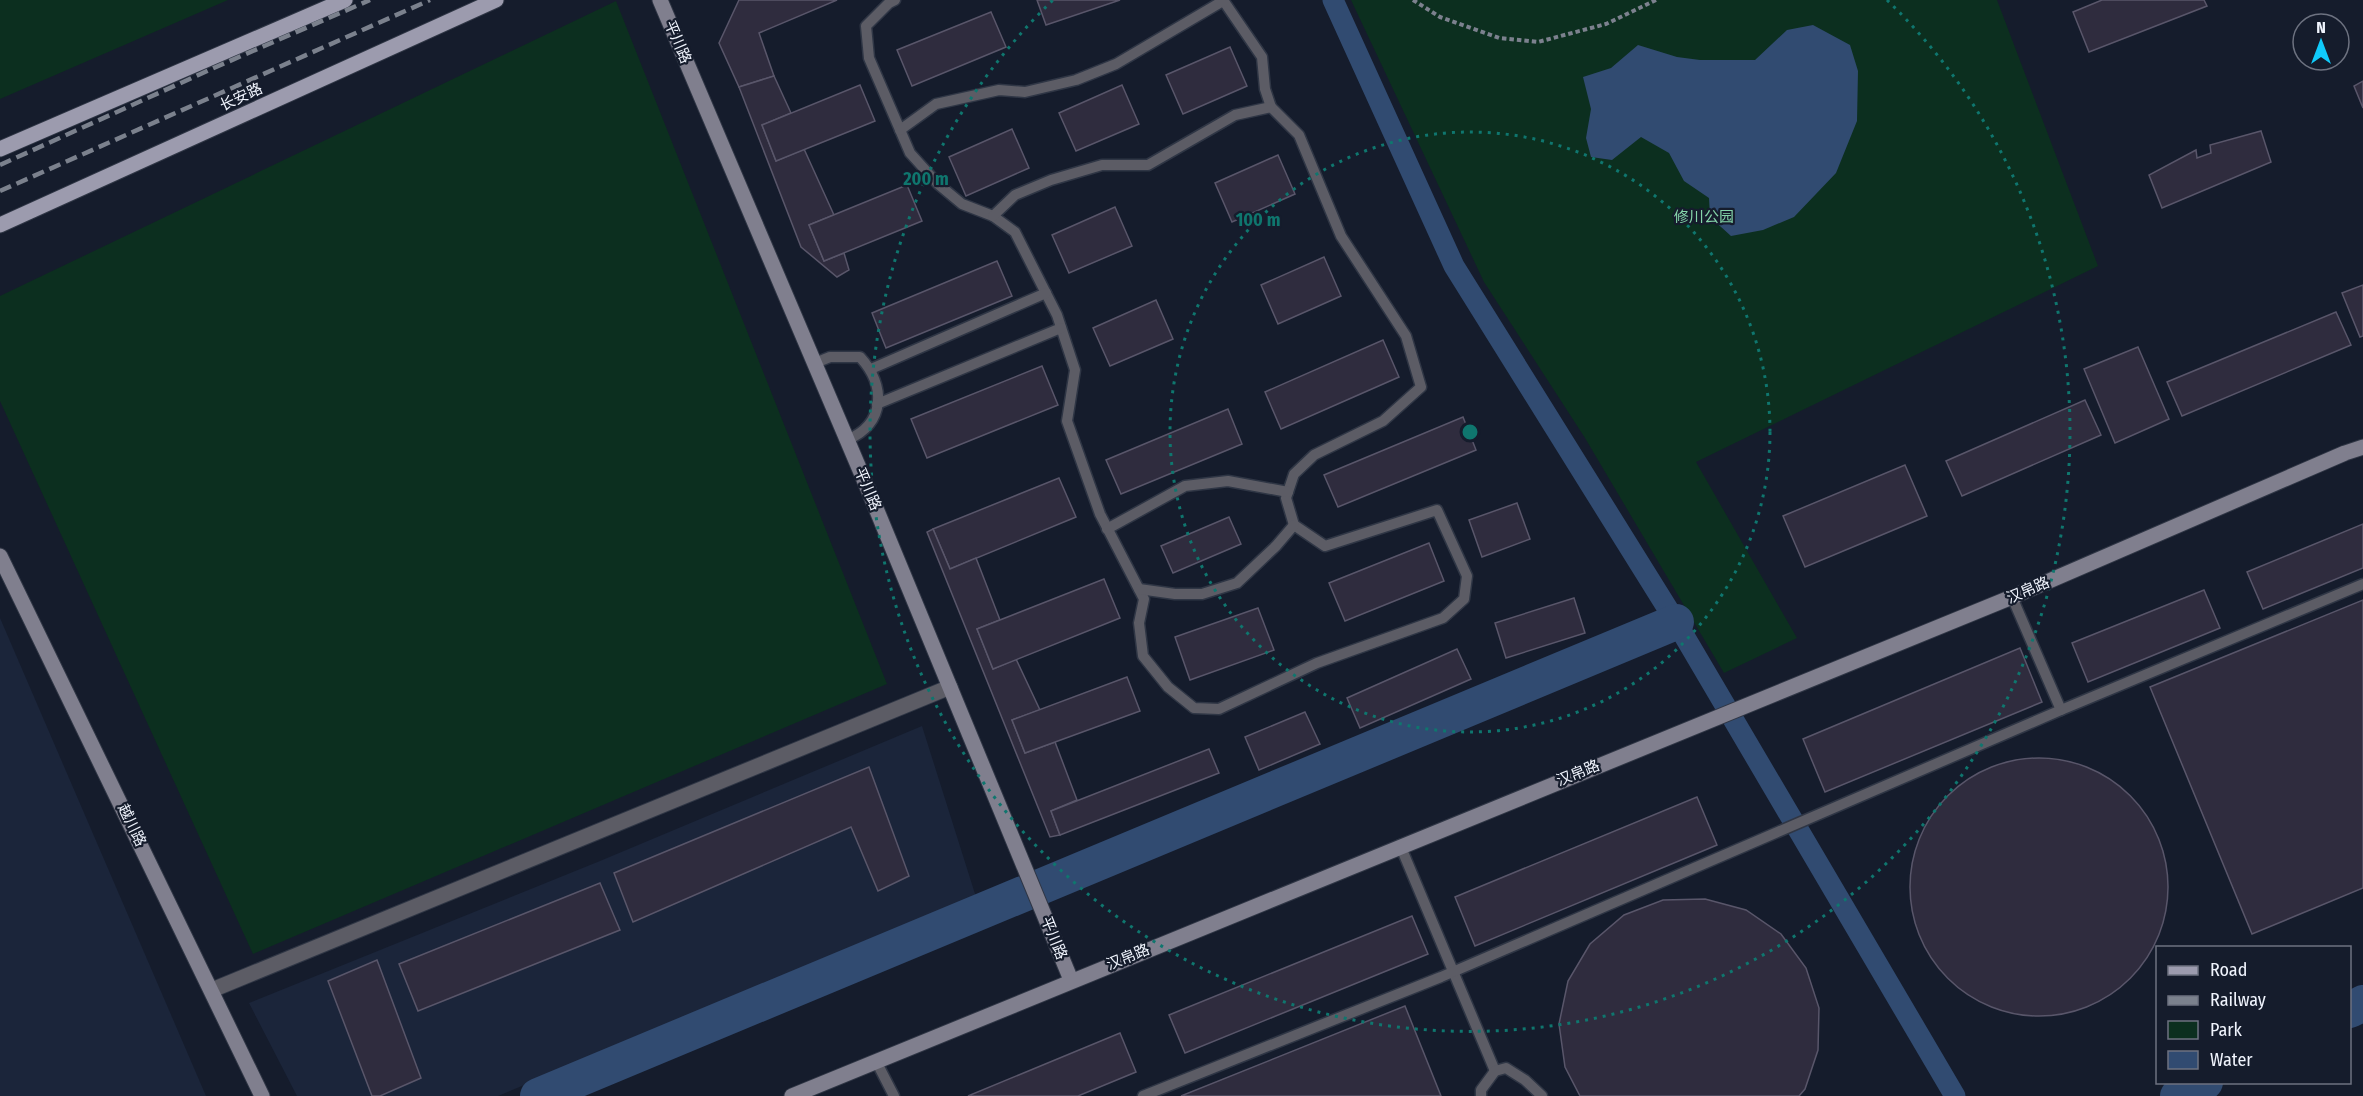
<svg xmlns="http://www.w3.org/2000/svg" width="2363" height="1096" font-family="'Fira Sans Condensed','Noto Sans SC',sans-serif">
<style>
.built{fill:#1b253a}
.green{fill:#0c2f1f}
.water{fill:#314b71}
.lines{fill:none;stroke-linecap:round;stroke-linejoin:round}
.canal{stroke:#314b71;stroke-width:21}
.river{stroke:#314b71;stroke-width:36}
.building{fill:#2f2c3e;stroke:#59566a;stroke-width:1.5}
.lane-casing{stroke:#2f3645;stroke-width:13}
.street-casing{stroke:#2f3645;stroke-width:17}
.secondary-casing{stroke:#2f3645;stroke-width:17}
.primary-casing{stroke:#2f3645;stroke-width:17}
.path{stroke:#7c818e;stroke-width:4;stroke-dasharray:4.5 3;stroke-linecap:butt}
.lane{stroke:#5c5c65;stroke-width:10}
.street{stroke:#5c5c65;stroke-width:15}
.secondary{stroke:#807f8e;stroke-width:15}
.primary{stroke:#9c9bae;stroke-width:15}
.rail{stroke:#7b818d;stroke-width:4.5;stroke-dasharray:12 6;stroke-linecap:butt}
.ring{fill:none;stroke:#0f766e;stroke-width:3;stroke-dasharray:3 6}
.labels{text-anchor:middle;stroke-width:4.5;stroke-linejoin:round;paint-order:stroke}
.street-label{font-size:15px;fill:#f0f4fd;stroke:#151c2c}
.park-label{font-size:15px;fill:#85d5aa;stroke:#151c2c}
.centre{fill:#0f766e;stroke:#151c2c;stroke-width:3}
.ring-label{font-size:18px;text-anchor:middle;font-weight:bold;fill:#0f766e;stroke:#151c2c;stroke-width:4.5;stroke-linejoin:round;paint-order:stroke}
</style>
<rect width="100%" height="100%" fill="#151c2c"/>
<g class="built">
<path d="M 0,618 L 206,1096 L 0,1096 Z"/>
<path d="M 922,726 L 976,897 L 498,1096 L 297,1096 L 249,1003 L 600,861 Z"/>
</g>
<g class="green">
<path d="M 0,0 L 228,0 L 0,99 Z"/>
<path d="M 1351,0 L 1997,0 L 2098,266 L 1696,462 L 1797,638 L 1724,673 L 1585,438 L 1484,282 Z"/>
<path d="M 616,1 L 887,684 L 253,954 L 0,401 L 0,296 Z"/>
</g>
<path class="water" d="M 1813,25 L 1850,45 L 1858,71 L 1857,121 L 1836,173 L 1794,217 L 1763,230 L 1731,236 L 1710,217 L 1709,198 L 1684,181 L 1669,153 L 1641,137 L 1612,160 L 1591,157 L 1586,138 L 1591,109 L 1583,77 L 1611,68 L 1638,45 L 1677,57 L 1700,60 L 1755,60 L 1787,30 Z"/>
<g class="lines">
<path class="canal" d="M 1333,0 L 1454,266 L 1676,622 L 1955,1096"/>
<g class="river">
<path d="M 2350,1010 L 2363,1003"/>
<path d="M 538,1096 L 1676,622"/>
<path d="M 2178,1096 L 2205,1082"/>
</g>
</g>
<g class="building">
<path d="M 739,0 L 837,0 L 759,33 L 774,76 L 739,87 L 719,43 Z"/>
<path d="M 1037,0 L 1120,0 L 1046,25 Z"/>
<path d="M 2102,0 L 2204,0 L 2207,6 L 2089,52 L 2073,12 Z"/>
<path d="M 991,12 L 1006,47 L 912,86 L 897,50 Z"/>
<path d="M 1230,47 L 1247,86 L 1183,114 L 1166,75 Z"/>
<path d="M 774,76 L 791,113 L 762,125 L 776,161 L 804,149 L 834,215 L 809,225 L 824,261 L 844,253 L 849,270 L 837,277 L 801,247 L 739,87 Z"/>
<path d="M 2363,81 L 2363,108 L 2354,86 Z"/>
<path d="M 860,85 L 875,121 L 776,161 L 762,125 Z"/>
<path d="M 1122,85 L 1139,124 L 1076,151 L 1059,113 Z"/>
<path d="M 1012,129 L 1029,168 L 966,196 L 949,157 Z"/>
<path d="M 2261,131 L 2271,162 L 2162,208 L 2149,175 L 2196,150 L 2197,158 L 2211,153 L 2210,145 Z"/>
<path d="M 1278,155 L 1295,194 L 1232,222 L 1215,183 Z"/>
<path d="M 907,185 L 922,221 L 824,261 L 809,225 Z"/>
<path d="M 1115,207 L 1132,246 L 1069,273 L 1052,235 Z"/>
<path d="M 1324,257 L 1341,296 L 1278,324 L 1261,285 Z"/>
<path d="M 997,261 L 1012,296 L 886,348 L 872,313 Z"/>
<path d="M 2363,285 L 2363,336 L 2360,337 L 2342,293 Z"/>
<path d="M 1156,300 L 1173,339 L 1110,366 L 1093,328 Z"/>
<path d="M 2336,312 L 2351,345 L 2182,416 L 2167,382 Z"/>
<path d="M 1383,340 L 1399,377 L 1281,429 L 1265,392 Z"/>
<path d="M 2138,347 L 2169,419 L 2115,443 L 2084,369 Z"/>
<path d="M 1042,366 L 1058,405 L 927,458 L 911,419 Z"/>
<path d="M 2085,400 L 2101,435 L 1962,496 L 1946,461 Z"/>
<path d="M 1228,409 L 1242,444 L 1121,494 L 1106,460 Z"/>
<path d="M 1463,417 L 1476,450 L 1338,507 L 1324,475 Z"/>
<path d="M 1905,465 L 1927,516 L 1805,567 L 1783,516 Z"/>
<path d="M 1059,478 L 1076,517 L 950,569 L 933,529 Z"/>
<path d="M 1517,503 L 1530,539 L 1482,557 L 1469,520 Z"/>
<path d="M 1229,517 L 1241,544 L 1173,573 L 1161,546 Z"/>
<path d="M 2363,524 L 2363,568 L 2263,609 L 2247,572 Z"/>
<path d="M 933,529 L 950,569 L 976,558 L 1000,620 L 977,629 L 993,669 L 1016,659 L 1040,710 L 1012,720 L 1025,753 L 1055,742 L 1077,800 L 1051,811 L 1060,835 L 1050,837 L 927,532 Z"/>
<path d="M 1429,543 L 1444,581 L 1345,621 L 1329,583 Z"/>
<path d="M 1104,579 L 1120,618 L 993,669 L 977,629 Z"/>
<path d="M 2204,590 L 2220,628 L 2088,682 L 2072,643 Z"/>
<path d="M 1574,598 L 1585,633 L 1506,658 L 1495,623 Z"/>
<path d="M 2363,600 L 2363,888 L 2252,934 L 2150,687 Z"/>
<path d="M 1258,608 L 1274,650 L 1190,680 L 1175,637 Z"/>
<path d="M 2020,648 L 2042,702 L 1825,792 L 1803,739 Z"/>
<path d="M 1457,649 L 1471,679 L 1360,728 L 1347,698 Z"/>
<path d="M 1127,677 L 1140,711 L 1025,753 L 1012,720 Z"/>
<path d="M 1305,712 L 1320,744 L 1259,770 L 1245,737 Z"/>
<path d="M 1209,749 L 1219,773 L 1060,835 L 1051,811 Z"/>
<circle cx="2039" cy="887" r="129"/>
<path d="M 869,767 L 909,876 L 878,891 L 851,827 L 633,922 L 614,873 Z"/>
<path d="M 1697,797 L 1717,845 L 1475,946 L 1455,897 Z"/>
<path d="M 600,883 L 620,930 L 418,1011 L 399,964 Z"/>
<path d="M 1705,899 L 1746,910 L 1781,934 L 1806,968 L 1819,1008 L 1818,1050 L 1805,1089 L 1799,1096 L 1580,1096 L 1565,1067 L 1559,1024 L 1568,981 L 1590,944 L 1624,915 L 1663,900 Z"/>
<path d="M 1412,916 L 1428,954 L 1185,1053 L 1169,1015 Z"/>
<path d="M 377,960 L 421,1078 L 380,1096 L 372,1096 L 328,981 Z"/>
<path d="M 1405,1006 L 1441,1096 L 1181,1096 Z"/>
<path d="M 1120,1033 L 1136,1072 L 1078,1096 L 968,1096 Z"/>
</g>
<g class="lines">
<defs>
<g id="lane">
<path d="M 895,0 L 889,3 L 866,26 L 869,58 L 910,153 L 938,184 L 962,204 L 993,216 L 1015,232 L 1057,315 L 1075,370 L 1067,421 L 1100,514 L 1144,599 L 1139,623 L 1143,656 L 1168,687 L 1194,708 L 1219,709 L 1317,663 L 1443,618 L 1464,599 L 1467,576 L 1437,510 L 1325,546 L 1294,525 L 1286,498 L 1294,474 L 1314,455 L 1383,421 L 1421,387 L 1406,336 L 1341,236 L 1299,135 L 1271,107 L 1265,89 L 1262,57 L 1223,0"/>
<path d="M 900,130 L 936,104 L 999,90 L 1025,92 L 1076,80 L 1116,64 L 1223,1"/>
<path d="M 993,216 L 1015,195 L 1051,180 L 1102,165 L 1148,165 L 1235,115 L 1271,107"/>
<path d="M 815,363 L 830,357 L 860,357 C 886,385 886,424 847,440"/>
<path d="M 871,369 L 1046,293"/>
<path d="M 877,404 L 1061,328"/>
<path d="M 1107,529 L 1185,486 L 1228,481 L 1288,492"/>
<path d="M 1139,589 L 1175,594 L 1202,594 L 1237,583 L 1276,546 L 1294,525"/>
<path d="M 2012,597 L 2061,710"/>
<path d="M 1400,845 L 1495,1071"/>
<path d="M 876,1061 L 894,1096"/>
<path d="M 1143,1096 L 1441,977 L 2061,710 L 2363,584"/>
<path d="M 1481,1096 L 1481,1090 L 1495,1071 L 1506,1068 L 1525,1080 L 1542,1096"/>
</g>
<path id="street" d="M 212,990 L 950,687"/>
<g id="secondary">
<path d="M 660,0 L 868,489 L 1071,980"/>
<path d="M 0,556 L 262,1096"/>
<path d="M 792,1096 L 2012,597 L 2345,453 L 2363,447"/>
</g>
<g id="primary">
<path d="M 0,149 L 345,0"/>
<path d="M 0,225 L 496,0"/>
</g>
</defs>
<use href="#lane" class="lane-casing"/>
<use href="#street" class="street-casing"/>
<use href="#secondary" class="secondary-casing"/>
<use href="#primary" class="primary-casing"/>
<path class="path" d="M 1413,0 L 1440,17 L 1499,38 L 1538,42 L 1606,24 L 1656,0"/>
<use href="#lane" class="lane"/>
<use href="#street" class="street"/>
<use href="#secondary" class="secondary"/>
<use href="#primary" class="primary"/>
<g class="rail">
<path d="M 0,165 L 216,67 L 370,0"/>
<path d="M 0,191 L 430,0"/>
</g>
</g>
<g class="ring">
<circle cx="1470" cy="432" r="300"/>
<path d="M1887 0A600 600 0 1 1 1053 0"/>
</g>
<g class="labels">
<g class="street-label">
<text transform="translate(678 42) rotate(67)" y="5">平川路</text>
<text transform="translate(241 97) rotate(-25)" y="5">长安路</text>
<text transform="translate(868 489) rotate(67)" y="5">平川路</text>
<text transform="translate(2028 590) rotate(-23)" y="5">汉帛路</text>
<text transform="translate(1578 773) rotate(-22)" y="5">汉帛路</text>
<text transform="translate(132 825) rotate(64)" y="5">越川路</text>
<text transform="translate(1054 938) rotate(68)" y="5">平川路</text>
<text transform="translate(1128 957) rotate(-22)" y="5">汉帛路</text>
</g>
<g class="park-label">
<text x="1704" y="222">修川公园</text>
</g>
</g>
<circle cx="1470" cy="432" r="9" class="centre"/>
<g class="ring-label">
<text x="926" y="185">200 m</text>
<text x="1258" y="226">100 m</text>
</g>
<rect x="2156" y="946" width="195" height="138" fill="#151c2c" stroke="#6d7280" stroke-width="1.5"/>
<rect x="2168" y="966" width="30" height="9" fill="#9c9bae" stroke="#6d7280" stroke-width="1.5"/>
<text x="2210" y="976" font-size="18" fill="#f0f4fd">Road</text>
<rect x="2168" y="996" width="30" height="9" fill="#7b818d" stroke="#6d7280" stroke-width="1.5"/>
<text x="2210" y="1006" font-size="18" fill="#f0f4fd">Railway</text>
<rect x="2168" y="1021" width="30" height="18" fill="#0c2f1f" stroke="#6d7280" stroke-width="1.5"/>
<text x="2210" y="1036" font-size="18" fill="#f0f4fd">Park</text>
<rect x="2168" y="1051" width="30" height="18" fill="#314b71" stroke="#6d7280" stroke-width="1.5"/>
<text x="2210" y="1066" font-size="18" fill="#f0f4fd">Water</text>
<g transform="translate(2321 42)"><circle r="28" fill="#151c2c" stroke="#6d7280" stroke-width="1.5"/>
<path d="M0-4.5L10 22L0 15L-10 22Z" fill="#10cafa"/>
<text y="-9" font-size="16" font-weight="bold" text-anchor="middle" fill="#f0f4fd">N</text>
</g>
</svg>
